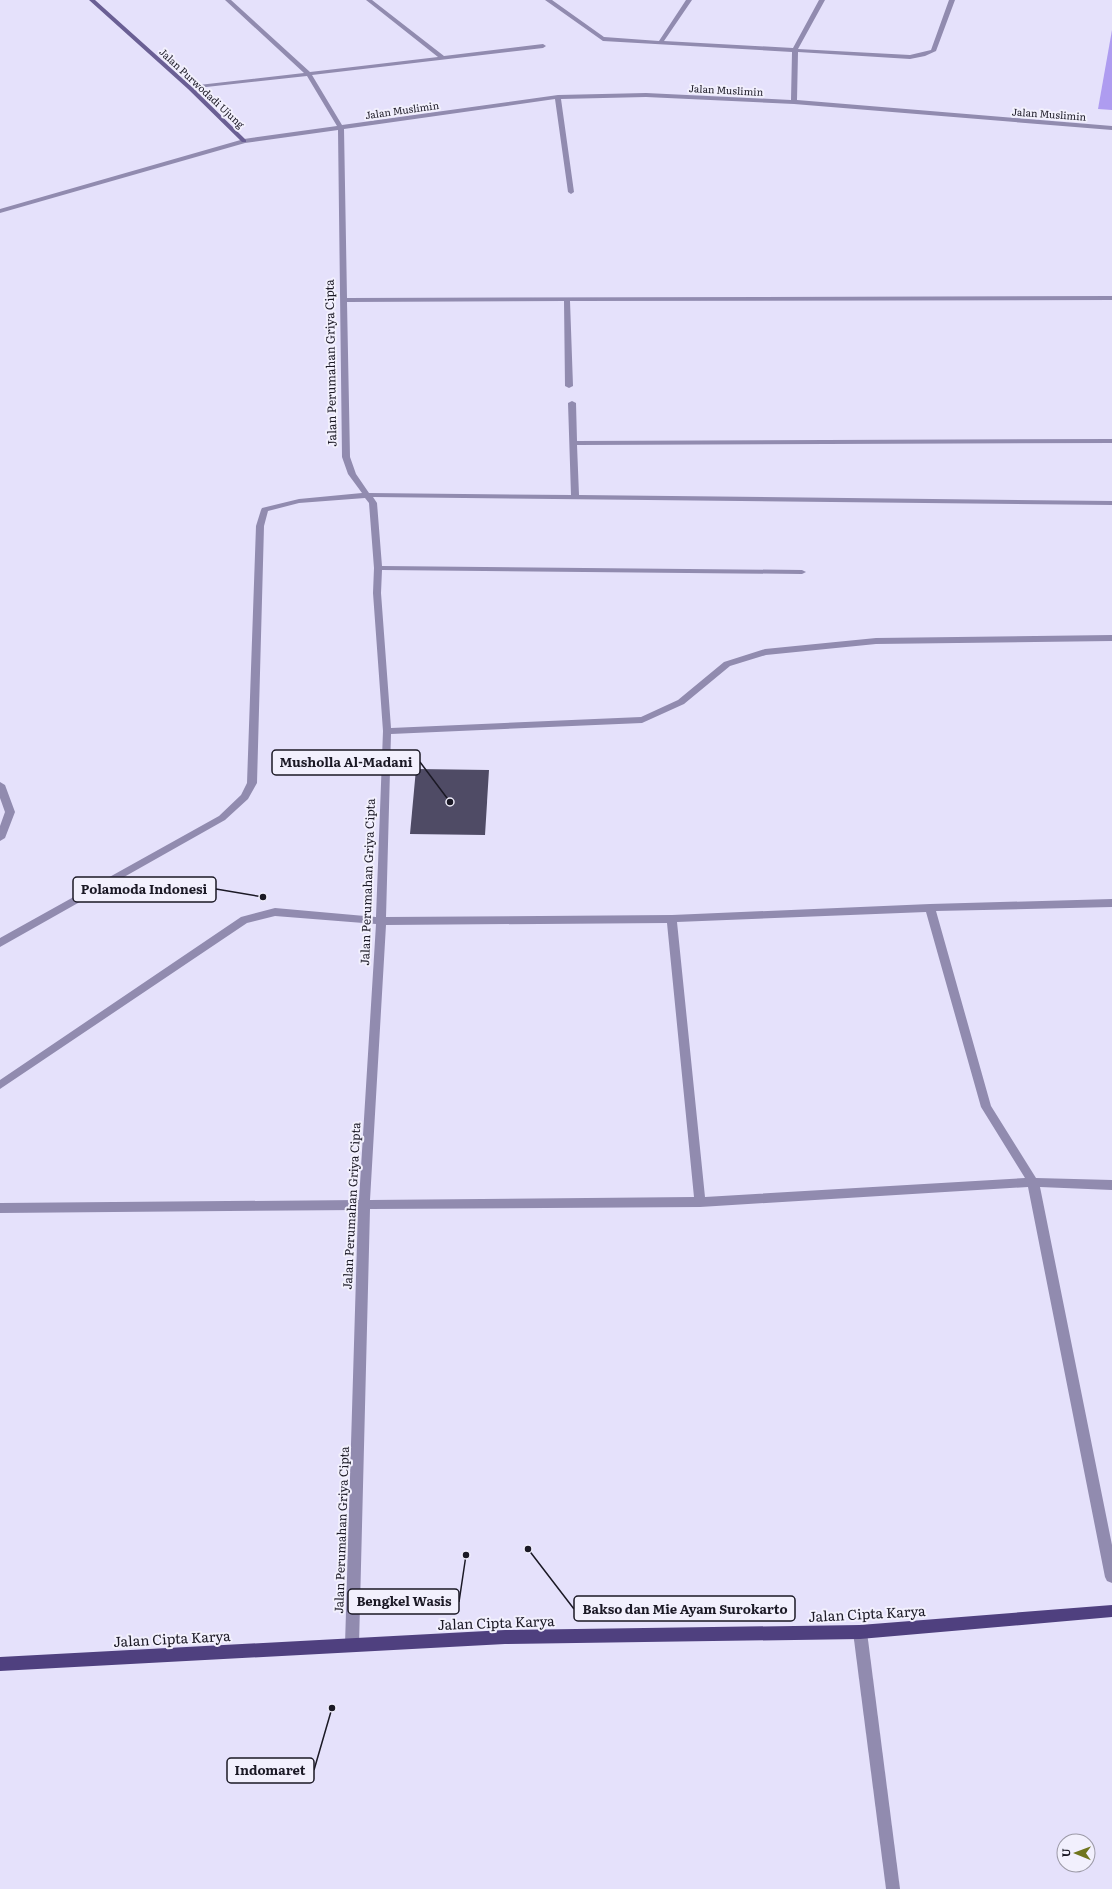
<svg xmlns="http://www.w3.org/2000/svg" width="1112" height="1889" font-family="Literata,serif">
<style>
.forest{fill:#ae9cf0}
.building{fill:#4f4b65}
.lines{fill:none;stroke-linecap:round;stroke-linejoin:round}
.street{fill:#918baf;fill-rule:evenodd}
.secondary{fill:#6a5f94;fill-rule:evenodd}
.primary{fill:#4f407f;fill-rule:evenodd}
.labels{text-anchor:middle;stroke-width:4;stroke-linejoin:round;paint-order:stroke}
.far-street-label{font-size:10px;fill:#1b1925;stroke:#f2f0fd}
.street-label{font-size:12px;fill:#1b1925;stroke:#f2f0fd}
.near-street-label{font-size:14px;fill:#1b1925;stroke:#f2f0fd}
.leader{fill:none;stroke:#1b1925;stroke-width:1.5}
.callout-dot{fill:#1b1925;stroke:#f2f0fd;stroke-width:1.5}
.callout{fill:#f2f0fd;stroke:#1b1925;stroke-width:1.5}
.callout-label{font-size:13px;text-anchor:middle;font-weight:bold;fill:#1b1925}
</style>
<rect width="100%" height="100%" fill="#e5e1fb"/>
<path class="forest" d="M 1112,30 L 1112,110 L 1098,109 Z"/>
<path class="building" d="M 416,769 L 489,770 L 485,835 L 410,834 Z"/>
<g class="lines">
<g class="street">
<path d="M 225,0 L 231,0 L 310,72 L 438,57 L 366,0 L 372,0 L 444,56 L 543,44 L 546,46 L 543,48 L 312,75 L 342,125 L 558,95 L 646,93 L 791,100 L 792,52 L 603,41 L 545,0 L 552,0 L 604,37 L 659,41 L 686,0 L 692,0 L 664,41 L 793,48 L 819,0 L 825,0 L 798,49 L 910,55 L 931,50 L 949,0 L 955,0 L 936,51 L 925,56 L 910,59 L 798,52 L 797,100 L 1112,126 L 1112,130 L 794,104 L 646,97 L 561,99 L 574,192 L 571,194 L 568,192 L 555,99 L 344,129 L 347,298 L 1112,296 L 1112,300 L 570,301 L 573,386 L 569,388 L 565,386 L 564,301 L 347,302 L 350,457 L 356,474 L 369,493 L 571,495 L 568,403 L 572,401 L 576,403 L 577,441 L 1112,439 L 1112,443 L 577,445 L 579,495 L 1112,501 L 1112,505 L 373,497 L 377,503 L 382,566 L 802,570 L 806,572 L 802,574 L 382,570 L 381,593 L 391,728 L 641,717 L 678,700 L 724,662 L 765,649 L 876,638 L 1112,635 L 1112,641 L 876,644 L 766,655 L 730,666 L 684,704 L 642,723 L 391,734 L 386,917 L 672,915 L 930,904 L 1112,899 L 1112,907 L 936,911 L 991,1106 L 1036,1178 L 1112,1180 L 1112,1190 L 1040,1187 L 1112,1545 L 1112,1583 L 1107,1581 L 1105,1577 L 1028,1187 L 700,1207 L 370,1209 L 359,1645 L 357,1650 L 352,1652 L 347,1650 L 345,1645 L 358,1210 L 0,1213 L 0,1203 L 359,1200 L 376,924 L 275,916 L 247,923 L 0,1089 L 0,1080 L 241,917 L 275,908 L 376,917 L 383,731 L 373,593 L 374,568 L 369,503 L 365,498 L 299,503 L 268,511 L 264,526 L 257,783 L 248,799 L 225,820 L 0,947 L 0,938 L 219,816 L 241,795 L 247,783 L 256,526 L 261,510 L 262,508 L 299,499 L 362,493 L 348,474 L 342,457 L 338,130 L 245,143 L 0,213 L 0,209 L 244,139 L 337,126 L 307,76 L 188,89 L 188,87 L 190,86 L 304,73 ZM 926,912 L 981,1107 L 1025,1178 L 705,1197 L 677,922 ZM 667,923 L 694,1197 L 370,1200 L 386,925 Z"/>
<path d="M 0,782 L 5,785 L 15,812 L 5,838 L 0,841 L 0,826 L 5,812 L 0,798 Z"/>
<path d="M 860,1625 L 865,1627 L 867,1632 L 900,1889 L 886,1889 L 853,1632 L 855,1627 Z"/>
</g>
<path class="secondary" d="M 89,0 L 95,0 L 192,87 L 246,140 L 246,142 L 242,142 L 188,89 Z"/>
<path class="primary" d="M 1112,1605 L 1112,1617 L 860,1639 L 505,1644 L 0,1671 L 0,1657 L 505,1630 L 860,1625 Z"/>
</g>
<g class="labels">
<g class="far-street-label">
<text transform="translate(202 88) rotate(43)" y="4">Jalan Purwodadi Ujung</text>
<text transform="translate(726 90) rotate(3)" y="4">Jalan Muslimin</text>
<text transform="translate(402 110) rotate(-8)" y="4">Jalan Muslimin</text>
<text transform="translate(1049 114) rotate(4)" y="4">Jalan Muslimin</text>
</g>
<g class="street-label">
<text transform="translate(331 363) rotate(-91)" y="4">Jalan Perumahan Griya Cipta</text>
<text transform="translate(368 882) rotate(-88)" y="4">Jalan Perumahan Griya Cipta</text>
<text transform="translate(352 1206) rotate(-87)" y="4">Jalan Perumahan Griya Cipta</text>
<text transform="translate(342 1530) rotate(-88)" y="4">Jalan Perumahan Griya Cipta</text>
</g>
<g class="near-street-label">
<text transform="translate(867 1614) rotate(-3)" y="5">Jalan Cipta Karya</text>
<text transform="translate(496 1623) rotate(-2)" y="5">Jalan Cipta Karya</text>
<text transform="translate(172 1639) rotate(-3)" y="5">Jalan Cipta Karya</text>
</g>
</g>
<path class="leader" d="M450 802L420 762M263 897L216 889M466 1555L459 1602M528 1549L574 1609M332 1708L314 1770"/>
<g class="callout-dot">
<circle cx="450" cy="802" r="4"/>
<circle cx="263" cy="897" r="4"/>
<circle cx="466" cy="1555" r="4"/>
<circle cx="528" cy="1549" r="4"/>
<circle cx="332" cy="1708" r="4"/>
</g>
<g class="callout">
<rect x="272" y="750" width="148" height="25" rx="4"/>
<rect x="73" y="877" width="143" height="25" rx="4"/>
<rect x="348" y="1589" width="111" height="25" rx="4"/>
<rect x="574" y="1596" width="221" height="25" rx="4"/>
<rect x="227" y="1758" width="87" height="25" rx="4"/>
</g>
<g class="callout-label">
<text x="346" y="767">Musholla Al-Madani</text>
<text x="144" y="894">Polamoda Indonesi</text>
<text x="404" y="1606">Bengkel Wasis</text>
<text x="685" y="1614">Bakso dan Mie Ayam Surokarto</text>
<text x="270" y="1775">Indomaret</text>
</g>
<g transform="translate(1076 1853) rotate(271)"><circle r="19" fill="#f2f0fd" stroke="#9c9aa7"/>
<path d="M0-3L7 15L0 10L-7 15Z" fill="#70751d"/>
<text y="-6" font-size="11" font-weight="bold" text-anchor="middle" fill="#1b1925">U</text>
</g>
</svg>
